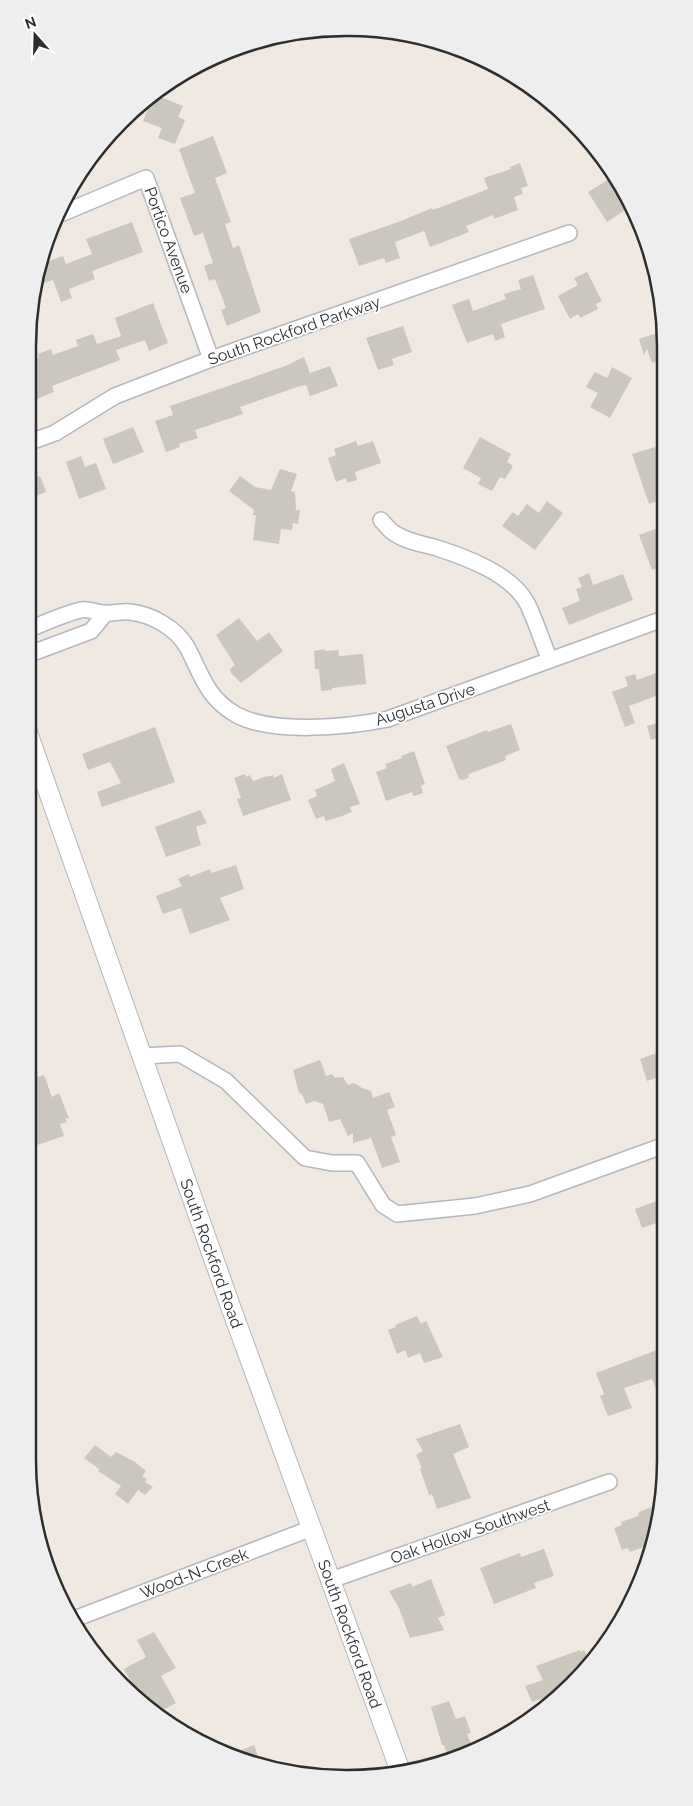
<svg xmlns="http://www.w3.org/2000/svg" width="693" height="1806" font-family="Raleway,sans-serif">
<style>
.building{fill:#cbc7bf}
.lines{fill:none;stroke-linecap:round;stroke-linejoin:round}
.minor-casing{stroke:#b4b7c1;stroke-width:18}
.tertiary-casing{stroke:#b4b7c1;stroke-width:21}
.minor{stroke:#fff;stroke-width:15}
.tertiary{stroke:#fff;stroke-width:19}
.labels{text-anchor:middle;stroke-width:4;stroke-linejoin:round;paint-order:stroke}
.street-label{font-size:16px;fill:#2e2e2e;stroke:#fff}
.rim{fill:none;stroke:#2e2e2e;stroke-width:2.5}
</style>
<rect width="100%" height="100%" fill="#efe9e1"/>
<g class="building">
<path d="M 158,96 L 183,106 L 178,117 L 185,120 L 175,144 L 158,138 L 162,128 L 143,121 L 151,102 Z"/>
<path d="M 213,136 L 227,173 L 215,178 L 231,222 L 225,224 L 233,248 L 239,245 L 261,312 L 227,326 L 221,310 L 226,308 L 215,279 L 209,281 L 204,266 L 213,263 L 203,233 L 194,236 L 180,198 L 195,193 L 179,149 Z"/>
<path d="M 520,163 L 528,186 L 521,188 L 523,194 L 514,197 L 518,210 L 494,219 L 493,215 L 466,226 L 469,232 L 430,247 L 424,231 L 395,242 L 400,258 L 386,263 L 384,258 L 359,266 L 349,239 L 401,221 L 432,208 L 433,210 L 488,189 L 484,178 L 511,169 L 510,167 Z"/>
<path d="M 609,179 L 622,197 L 626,195 L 633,205 L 607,222 L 588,192 Z"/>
<path d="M 132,222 L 143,252 L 92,271 L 95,279 L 69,289 L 72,298 L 61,302 L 53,280 L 35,286 L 38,265 L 63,256 L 66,264 L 92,254 L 86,239 Z"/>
<path d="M 587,272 L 602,301 L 596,304 L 598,309 L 580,318 L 578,314 L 570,319 L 558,296 L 578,285 L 574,278 Z"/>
<path d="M 533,275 L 545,309 L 501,324 L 505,337 L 495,341 L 493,334 L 467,343 L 452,305 L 469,299 L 473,311 L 506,299 L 504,294 L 521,289 L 518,280 Z"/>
<path d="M 153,303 L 168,343 L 149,351 L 145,340 L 116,350 L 120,360 L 52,386 L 54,392 L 37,399 L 28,373 L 28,362 L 39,358 L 38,354 L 51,349 L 53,355 L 78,346 L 76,340 L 93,334 L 97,344 L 121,336 L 115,318 Z"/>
<path d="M 403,326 L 412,352 L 392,359 L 394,365 L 378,370 L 366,338 Z"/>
<path d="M 663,331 L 663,359 L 652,363 L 647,349 L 644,355 L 639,339 Z"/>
<path d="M 304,357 L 310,373 L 330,366 L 338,386 L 310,396 L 306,385 L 300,386 L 240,407 L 243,414 L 195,430 L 198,438 L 179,444 L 180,447 L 166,452 L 155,421 L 173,415 L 170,406 L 291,364 L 291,363 Z"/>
<path d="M 612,367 L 632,378 L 610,418 L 590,407 L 598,393 L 586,387 L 595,372 L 607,378 Z"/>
<path d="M 133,427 L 144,452 L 113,464 L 103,439 Z"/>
<path d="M 480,437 L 511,454 L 507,462 L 513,466 L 505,479 L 500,477 L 492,491 L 478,484 L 481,478 L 463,468 Z"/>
<path d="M 356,441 L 358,446 L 373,441 L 381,463 L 355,472 L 357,480 L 347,483 L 346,478 L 336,482 L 328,458 L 336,455 L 334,449 Z"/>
<path d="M 655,447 L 663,471 L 663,499 L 649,504 L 632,454 Z"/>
<path d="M 81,456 L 85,467 L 96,463 L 106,489 L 79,499 L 66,462 Z"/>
<path d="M 280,469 L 297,474 L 291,491 L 295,492 L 296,510 L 300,510 L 298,524 L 293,523 L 292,530 L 281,529 L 279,544 L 253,540 L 256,515 L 253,515 L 254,510 L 229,491 L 240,476 L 255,487 L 271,490 Z"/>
<path d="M 40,476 L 46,492 L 28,499 L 28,481 Z"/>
<path d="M 547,501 L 563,513 L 535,550 L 502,526 L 513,512 L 518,516 L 527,504 L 539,513 Z"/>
<path d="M 663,526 L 663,566 L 652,570 L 639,535 Z"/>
<path d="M 589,573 L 593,585 L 623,574 L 633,600 L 569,625 L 562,608 L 580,601 L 576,589 L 582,587 L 578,578 Z"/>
<path d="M 239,618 L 257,641 L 269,632 L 283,651 L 241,683 L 231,673 L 230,669 L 235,665 L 216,635 Z"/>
<path d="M 325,649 L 325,651 L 338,650 L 339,656 L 363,654 L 366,684 L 332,688 L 332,690 L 321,691 L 319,669 L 315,669 L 314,651 Z"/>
<path d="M 664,670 L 664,693 L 629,706 L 635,723 L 625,727 L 612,692 L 628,686 L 625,677 L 635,674 L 637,680 Z"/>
<path d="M 664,721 L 664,736 L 651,740 L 647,726 Z"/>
<path d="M 511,724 L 520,750 L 505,756 L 506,760 L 469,774 L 468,778 L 463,780 L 459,779 L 446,746 L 487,730 L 488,732 Z"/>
<path d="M 155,727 L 175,782 L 102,807 L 97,792 L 121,783 L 110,762 L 88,770 L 82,754 Z"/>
<path d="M 414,751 L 425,784 L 421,786 L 423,793 L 414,796 L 412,792 L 386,801 L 376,772 L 387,768 L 385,764 L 402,758 L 401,756 Z"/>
<path d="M 344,763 L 360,804 L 350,807 L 352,812 L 342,816 L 326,821 L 324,816 L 316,819 L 308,800 L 317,796 L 315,790 L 335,781 L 331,769 Z"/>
<path d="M 245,774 L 246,777 L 250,775 L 253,781 L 267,776 L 267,777 L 273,775 L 274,778 L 282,774 L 291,800 L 243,816 L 237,799 L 241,798 L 234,778 Z"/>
<path d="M 200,810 L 207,823 L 196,827 L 201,845 L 166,857 L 155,827 Z"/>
<path d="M 236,865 L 244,889 L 220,898 L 230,920 L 190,934 L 181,908 L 163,914 L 156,896 L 182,886 L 178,879 L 189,874 L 190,877 L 210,869 L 212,873 Z"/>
<path d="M 665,1050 L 665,1075 L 647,1081 L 640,1059 Z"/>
<path d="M 320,1060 L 326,1076 L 332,1074 L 335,1078 L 343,1077 L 348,1085 L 354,1083 L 362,1088 L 371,1091 L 373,1098 L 389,1092 L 395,1107 L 387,1110 L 396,1135 L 391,1137 L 400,1162 L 382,1168 L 371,1138 L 353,1143 L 353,1133 L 348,1136 L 340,1119 L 329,1122 L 323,1104 L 314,1101 L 306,1104 L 302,1094 L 299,1093 L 293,1070 Z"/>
<path d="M 44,1075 L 52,1097 L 59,1093 L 69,1118 L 65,1119 L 67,1122 L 60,1124 L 64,1136 L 28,1148 L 28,1132 L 37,1128 L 32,1115 L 34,1114 L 32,1110 L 34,1110 L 28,1096 L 28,1080 Z"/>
<path d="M 665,1198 L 665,1220 L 642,1228 L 635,1209 Z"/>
<path d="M 417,1316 L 421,1324 L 426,1321 L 443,1357 L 424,1363 L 420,1353 L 408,1358 L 405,1350 L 397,1354 L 388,1330 L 396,1327 L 395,1325 Z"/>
<path d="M 665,1347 L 665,1412 L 652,1379 L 624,1388 L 632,1408 L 608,1416 L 600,1396 L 604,1394 L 596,1373 Z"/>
<path d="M 460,1424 L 469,1447 L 453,1454 L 471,1498 L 437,1509 L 432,1494 L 429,1495 L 420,1469 L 422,1468 L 416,1455 L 423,1451 L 416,1439 Z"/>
<path d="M 95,1445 L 111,1457 L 116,1452 L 135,1462 L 146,1471 L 142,1476 L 147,1479 L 145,1482 L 153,1487 L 145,1495 L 138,1490 L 128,1504 L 115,1494 L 121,1486 L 98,1471 L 99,1469 L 84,1458 Z"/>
<path d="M 652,1507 L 659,1512 L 655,1536 L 647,1539 L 649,1545 L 630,1552 L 628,1548 L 622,1550 L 614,1528 L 622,1525 L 621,1522 L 638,1516 L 639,1512 Z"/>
<path d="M 544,1549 L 554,1576 L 534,1583 L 536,1588 L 494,1604 L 480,1568 L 520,1553 L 521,1557 Z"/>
<path d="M 431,1579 L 445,1615 L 438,1618 L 444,1630 L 410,1638 L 399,1608 L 389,1591 L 411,1583 L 412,1587 Z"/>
<path d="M 154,1632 L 176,1668 L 161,1676 L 176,1703 L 159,1712 L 139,1696 L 124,1669 L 146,1657 L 137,1640 Z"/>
<path d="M 580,1650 L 581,1652 L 584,1650 L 590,1662 L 558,1693 L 532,1702 L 525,1686 L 543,1680 L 536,1666 Z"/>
<path d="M 449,1701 L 456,1719 L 465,1716 L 471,1733 L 467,1734 L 472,1746 L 448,1756 L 444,1745 L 442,1745 L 431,1707 Z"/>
<path d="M 254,1745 L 260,1761 L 236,1752 Z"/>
</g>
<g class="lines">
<defs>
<g id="minor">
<path d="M 63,213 L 146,178 L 211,359"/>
<path d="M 27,443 L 55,433 L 115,396 L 211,359 L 569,233"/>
<path d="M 381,520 C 385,524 389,530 394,533 C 407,542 423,544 437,548 C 468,558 511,574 527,603 C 536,621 542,642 550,660"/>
<path d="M 27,630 C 45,623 63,614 81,610 C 88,608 96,613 103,613 C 112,614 121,611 130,612 C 151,614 176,628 187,647 C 201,673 206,697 235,714 C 271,735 348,727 388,719 L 663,619"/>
<path d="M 27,655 L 91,631 L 105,614"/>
<path d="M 142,1056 L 180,1054 L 226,1081 L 305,1158 L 332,1163 L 357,1163 L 383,1205 L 397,1214 L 475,1206 L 530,1194 L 665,1145"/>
<path d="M 331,1580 L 609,1482"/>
<path d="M 77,1618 L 312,1528"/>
</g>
<g id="tertiary">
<path id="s1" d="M 27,731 L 230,1305 L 401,1773"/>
</g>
</defs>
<use href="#minor" class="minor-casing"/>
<use href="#tertiary" class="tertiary-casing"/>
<use href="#minor" class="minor"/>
<use href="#tertiary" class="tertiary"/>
</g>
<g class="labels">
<g class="street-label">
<text transform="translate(169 240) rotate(70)" y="6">Portico Avenue</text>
<text transform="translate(294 330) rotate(-19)" y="6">South Rockford Parkway</text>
<text transform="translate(425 704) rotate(-18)" y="6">Augusta Drive</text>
<text dy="6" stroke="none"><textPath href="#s1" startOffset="554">South Rockford Road</textPath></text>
<text transform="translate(470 1531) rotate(-19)" y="6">Oak Hollow Southwest</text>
<text transform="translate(194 1573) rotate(-21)" y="6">Wood-N-Creek</text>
<text dy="6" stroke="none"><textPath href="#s1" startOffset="959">South Rockford Road</textPath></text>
</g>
</g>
<path d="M0 0H693V1806H0ZM346 36H347A310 310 0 0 1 657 346V1460A310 310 0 0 1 347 1770H346A310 310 0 0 1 36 1460V346A310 310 0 0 1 346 36Z" fill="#eee" fill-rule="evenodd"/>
<path class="rim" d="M346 36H347A310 310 0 0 1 657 346V1460A310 310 0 0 1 347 1770H346A310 310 0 0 1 36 1460V346A310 310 0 0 1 346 36Z"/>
<g transform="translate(35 35) rotate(340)" stroke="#ffffff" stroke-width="4" paint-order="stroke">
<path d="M0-4L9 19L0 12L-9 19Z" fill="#2e2e2e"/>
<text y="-8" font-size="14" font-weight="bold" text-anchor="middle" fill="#2e2e2e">N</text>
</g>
</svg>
